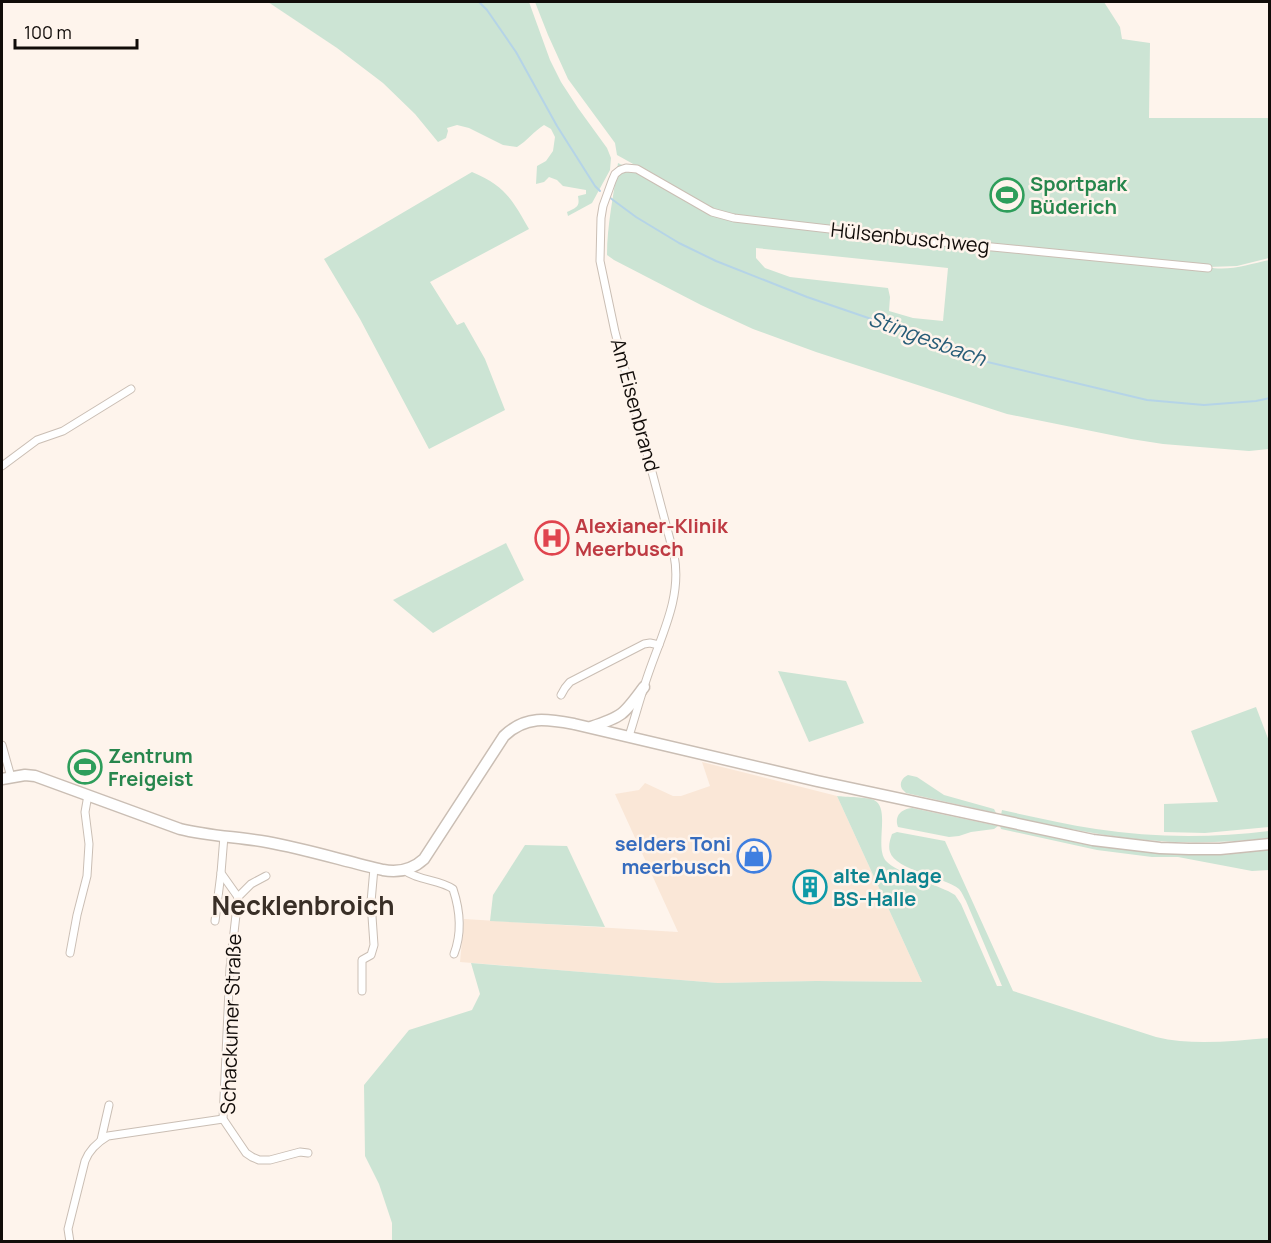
<svg xmlns="http://www.w3.org/2000/svg" width="1271" height="1243" font-family="Manrope,sans-serif">
<style>
.built{fill:#fae7d7}
.green{fill:#cce4d4;fill-rule:evenodd}
.lines{fill:none;stroke-linecap:round;stroke-linejoin:round}
.stream{stroke:#b5d4e7;stroke-width:2}
.street-casing{stroke:#cabeb4;stroke-width:9}
.secondary-casing{stroke:#cabeb4;stroke-width:13}
.street{stroke:#fff;stroke-width:7}
.secondary{stroke:#fff;stroke-width:10}
.labels{text-anchor:middle;stroke-width:5;stroke-linejoin:round;paint-order:stroke}
.leisure-label{font-size:20px;font-weight:bold;fill:#27864d;stroke:#fef4ec;text-anchor:start}
.street-label{font-size:20px;fill:#110c09;stroke:#fef4ec}
.health-label{font-size:20px;font-weight:bold;fill:#be3a42;stroke:#fef4ec;text-anchor:start}
.shop-label{font-size:20px;font-weight:bold;fill:#366cbe;stroke:#fef4ec;text-anchor:end}
.culture-label{font-size:20px;font-weight:bold;fill:#0d838f;stroke:#fef4ec;text-anchor:start}
.water-label{font-size:21px;font-style:italic;fill:#265c77;stroke:#fef4ec}
.district-label{font-size:26px;font-weight:bold;fill:#392f27;stroke:#fef4ec}
</style>
<rect width="100%" height="100%" fill="#fef4ec"/>
<path class="built" d="M 702,762 L 837,796 L 922,982 L 816,981 L 718,983 L 460,962 L 464,919 L 678,932 L 615,794 L 639,790 L 645,783 L 673,796 L 681,796 L 710,786 Z"/>
<g class="green">
<path d="M 268,2 L 529,2 L 550,60 L 561,82 L 578,108 L 607,148 L 611,158 L 610,170 L 592,203 L 568,216 L 567,212 C 577,207 580,207 578,196 L 586,194 L 586,190 L 563,186 L 557,180 L 549,177 L 544,182 L 536,184 L 537,166 L 546,161 L 553,151 L 555,137 L 551,129 L 544,125 C 534,131 527,141 517,147 L 503,145 L 469,128 L 457,125 L 447,128 L 448,131 L 446,138 L 438,142 L 415,114 L 383,83 L 337,48 Z"/>
<path d="M 535,2 L 1104,2 L 1120,27 L 1122,39 L 1150,43 L 1149,118 L 1269,118 L 1269,258 L 1237,266 L 1208,267 C 1227,272 1250,264 1269,260 L 1269,449 L 1249,451 L 1163,444 L 1131,439 L 1007,414 L 816,352 L 753,329 L 701,305 L 614,260 L 607,255 C 607,224 614,194 618,163 L 641,174 L 710,214 L 725,219 L 761,225 L 763,219 L 727,214 L 714,209 L 617,155 L 615,143 L 568,79 L 548,35 ZM 756,248 L 948,268 L 943,321 L 913,318 L 889,311 L 890,297 L 888,288 L 790,277 L 765,268 L 756,258 Z"/>
<path d="M 472,172 C 505,186 512,199 529,229 L 430,282 L 457,325 L 464,322 L 485,359 L 505,410 L 429,449 L 360,319 L 324,259 Z"/>
<path d="M 506,543 L 524,580 L 433,633 L 393,600 Z"/>
<path d="M 778,671 L 846,681 L 864,723 L 809,742 Z"/>
<path d="M 1256,707 L 1269,741 L 1269,827 L 1205,833 L 1164,832 L 1164,804 L 1218,802 L 1191,731 Z"/>
<path d="M 908,775 L 917,777 L 944,795 L 994,809 L 996,813 L 906,793 L 902,789 C 899,783 902,778 908,775 Z"/>
<path d="M 837,796 C 845,797 868,797 874,800 C 891,808 874,847 886,861 C 896,872 933,884 948,891 L 955,895 L 961,904 L 997,986 L 1002,986 L 966,901 C 964,898 962,892 959,889 C 945,877 895,870 890,852 C 888,846 890,840 892,834 L 897,832 L 945,841 L 1013,991 L 1156,1037 C 1193,1046 1232,1041 1269,1038 L 1269,1241 L 392,1241 L 392,1223 L 379,1184 L 365,1156 L 364,1085 L 409,1030 L 472,1010 L 480,994 L 471,963 L 718,983 L 816,981 L 922,982 Z"/>
<path d="M 912,808 L 998,826 L 994,829 L 971,832 L 959,836 L 949,837 L 898,827 C 894,815 902,809 912,808 Z"/>
<path d="M 1002,810 C 1033,817 1065,824 1096,829 C 1153,838 1212,838 1269,831 L 1269,838 C 1233,842 1196,844 1159,841 C 1106,837 1053,826 1001,815 Z"/>
<path d="M 1000,826 L 1089,845 L 1153,853 L 1221,855 L 1269,850 L 1269,870 L 1252,871 L 1178,857 L 1152,857 L 1097,850 L 1001,829 Z"/>
<path d="M 525,845 L 567,846 L 605,927 L 490,921 L 493,895 Z"/>
</g>
<g class="lines">
<g class="stream">
<path d="M 479,2 L 487,10 L 516,52 L 557,126 L 595,186 L 600,191"/>
<path d="M 609,197 L 636,217 L 679,243 L 716,261 L 807,297 L 921,336 L 975,359 L 1147,400 L 1204,405 L 1256,401 L 1270,398"/>
</g>
<defs>
<g id="street">
<path d="M 2,466 L 37,440 L 63,431 L 131,389"/>
<path d="M 561,695 L 565,688 L 570,682 L 644,644 L 650,643 L 659,645"/>
<path d="M 629,736 C 636,714 642,691 650,669 C 663,632 682,595 674,555 L 615,332 L 600,261 L 601,218 L 603,206 L 612,181 L 615,174 L 620,170 L 626,168 L 637,169 L 712,212 L 734,218 L 951,243 L 1208,268"/>
<path d="M 2,745 L 11,777"/>
<path d="M 224,836 L 221,873 L 238,897"/>
<path d="M 404,870 C 418,881 439,879 453,889 C 460,910 462,933 454,954"/>
<path d="M 266,876 L 251,884 L 238,897 L 230,968 L 223,1119 L 246,1153 L 252,1157 L 259,1160 L 270,1160 L 300,1152 L 308,1153"/>
<path d="M 215,921 L 221,873"/>
<path d="M 70,953 L 77,915 L 87,876 L 89,844 L 85,812 L 88,795"/>
<path d="M 362,991 L 362,960 L 371,955 L 374,945 L 371,902 L 374,868"/>
<path d="M 101,1140 L 109,1105"/>
<path d="M 70,1242 L 68,1229 L 85,1161 C 89,1150 98,1142 108,1136 L 223,1119"/>
</g>
<g id="secondary">
<path d="M 591,727 C 624,716 624,714 644,687"/>
<path d="M 2,779 L 25,775 L 35,776 L 180,829 C 208,836 238,837 267,842 C 306,849 344,861 383,870 C 399,873 412,870 424,859 L 504,736 C 526,715 547,719 574,724 L 817,781 L 1093,840 L 1160,848 L 1189,849 L 1220,849 L 1270,844"/>
</g>
</defs>
<use href="#street" class="street-casing"/>
<use href="#secondary" class="secondary-casing"/>
<use href="#street" class="street"/>
<use href="#secondary" class="secondary"/>
</g>
<defs>
<symbol id="stadium-ring" viewBox="-11 -11 22 22"><circle r="9.5" fill="#fef4ec" stroke="#2e9e5b" stroke-width="1.5"/><path d="M0-5a6.5 5 0 1 0 0 10a6.5 5 0 1 0 0-10ZM-3.5-1.8h7v3.6h-7Z" fill="#2e9e5b"/></symbol>
<symbol id="hospital-ring" viewBox="-11 -11 22 22"><circle r="9.5" fill="#fef4ec" stroke="#e0444e" stroke-width="1.5"/><path d="M-5-5h3v3.5h4V-5h3V5h-3V1.5h-4V5h-3Z" fill="#e0444e"/></symbol>
<symbol id="shop-ring" viewBox="-11 -11 22 22"><circle r="9.5" fill="#fef4ec" stroke="#3f7fe0" stroke-width="1.5"/><path d="M-5-2.5h2.3a2.7 3.5 0 0 1 5.4 0H5L5.5 6h-11ZM-1.5-2.5h3a1.5 2.3 0 0 0-3 0Z" fill="#3f7fe0"/></symbol>
<symbol id="building-ring" viewBox="-11 -11 22 22"><circle r="9.5" fill="#fef4ec" stroke="#0f9aa8" stroke-width="1.5"/><path d="M-4-6H4V6H1V3H-1V6H-4ZM-2.5-4.3h1.7v1.8h-1.7ZM.8-4.3h1.7v1.8H.8ZM-2.5-1h1.7V.8h-1.7ZM.8-1h1.7V.8H.8Z" fill="#0f9aa8"/></symbol>
</defs>
<g fill-rule="evenodd">
<use href="#stadium-ring" x="988" y="176" width="38" height="38"/>
<use href="#hospital-ring" x="533" y="519" width="38" height="38"/>
<use href="#stadium-ring" x="66" y="748" width="38" height="38"/>
<use href="#shop-ring" x="735" y="837" width="38" height="38"/>
<use href="#building-ring" x="791" y="868" width="38" height="38"/>
</g>
<g class="labels">
<g class="leisure-label">
<text x="1030" y="191">Sportpark<tspan x="1030" dy="23">Büderich</tspan></text>
<text x="108" y="763">Zentrum<tspan x="108" dy="23">Freigeist</tspan></text>
</g>
<g class="street-label">
<text transform="translate(910 238) rotate(6)" y="7">Hülsenbuschweg</text>
<text transform="translate(635 405) rotate(75)" y="7">Am Eisenbrand</text>
<text transform="translate(231 1024) rotate(-88)" y="7">Schackumer Straße</text>
</g>
<g class="health-label">
<text x="575" y="533">Alexianer-Klinik<tspan x="575" dy="23">Meerbusch</tspan></text>
</g>
<g class="shop-label">
<text x="731" y="851">selders Toni<tspan x="731" dy="23">meerbusch</tspan></text>
</g>
<g class="culture-label">
<text x="833" y="883">alte Anlage<tspan x="833" dy="23">BS-Halle</tspan></text>
</g>
<g class="water-label">
<text transform="translate(927 339) rotate(20)" y="7">Stingesbach</text>
</g>
<g class="district-label">
<text x="303" y="915">Necklenbroich</text>
</g>
</g>
<rect width="1271" height="1243" fill="none" stroke="#110c09" stroke-width="6"/>
<path d="M15 39v9h122v-9" fill="none" stroke="#110c09" stroke-width="3"/>
<text x="24" y="39" font-size="18" fill="#110c09" stroke="#fef4ec" stroke-width="4.5" paint-order="stroke">100 m</text>
</svg>
